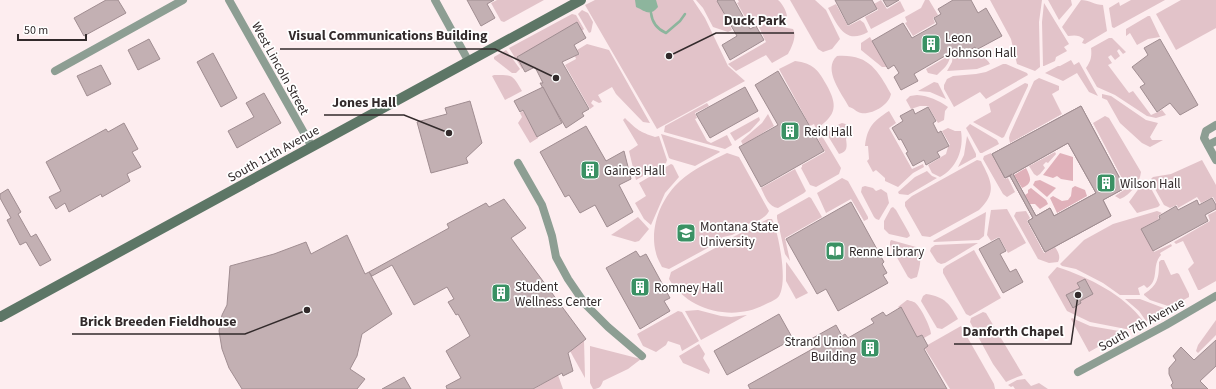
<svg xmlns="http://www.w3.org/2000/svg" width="1216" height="389" font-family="'Source Sans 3',sans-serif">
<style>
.green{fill:#e2c3c9}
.forest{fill:#e0b1ba}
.water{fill:#8db59d}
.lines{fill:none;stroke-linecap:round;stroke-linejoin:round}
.stream{stroke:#8db59d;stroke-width:2.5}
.building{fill:#c3b0b3;stroke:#a08d91;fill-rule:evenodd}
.street{stroke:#8d9e93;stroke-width:8}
.secondary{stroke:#5d7666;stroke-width:10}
.labels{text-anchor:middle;stroke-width:3.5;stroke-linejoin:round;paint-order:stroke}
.poi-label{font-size:13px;fill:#322a2b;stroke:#fff;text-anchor:start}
.street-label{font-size:13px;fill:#322a2b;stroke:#fff}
.leader{fill:none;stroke:#322a2b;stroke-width:1.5}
.callout-dot{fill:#322a2b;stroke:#fff;stroke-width:1.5}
.callout-label{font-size:14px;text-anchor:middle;font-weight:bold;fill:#322a2b;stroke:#fff;stroke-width:3.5;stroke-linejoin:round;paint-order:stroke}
</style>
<rect width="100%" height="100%" fill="#fdedef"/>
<g class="green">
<path d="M 497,0 L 544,0 L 504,22 L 501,21 L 491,3 Z"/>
<path d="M 595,0 L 693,0 L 705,18 L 728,66 L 745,81 L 657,129 L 585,5 Z"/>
<path d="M 696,0 L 717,0 L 732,30 L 728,32 L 713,27 L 703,8 Z"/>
<path d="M 738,0 L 778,0 C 782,3 788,13 787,19 L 782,22 L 758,16 L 748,22 L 737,3 L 739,2 Z"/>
<path d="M 790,0 L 815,0 L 826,10 L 840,39 L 832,49 L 823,52 L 818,49 Z"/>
<path d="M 881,0 L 887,9 L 900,1 L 905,11 L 871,29 L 865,17 L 878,10 L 874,4 Z"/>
<path d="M 925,0 L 929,0 L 938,15 L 933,18 L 935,23 L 913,36 L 905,23 L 907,22 L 905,17 L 921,8 Z"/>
<path d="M 990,0 L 1042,0 L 1039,22 L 1040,67 L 1035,71 L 1017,64 L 1011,39 Z"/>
<path d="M 1048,0 L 1071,0 L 1072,5 L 1059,20 Z"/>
<path d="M 1081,0 C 1089,0 1095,5 1103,5 L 1107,31 L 1085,44 L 1082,43 L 1084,39 C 1079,35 1075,35 1068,36 L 1062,27 Z"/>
<path d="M 1131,0 L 1165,0 L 1114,28 L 1112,27 L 1109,8 L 1119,2 L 1120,6 Z"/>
<path d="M 1181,0 L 1216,0 L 1216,28 L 1176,50 L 1156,14 Z"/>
<path d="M 1044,3 L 1069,44 L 1064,47 L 1067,51 L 1056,57 L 1055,61 L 1044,66 L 1043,66 L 1042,22 Z"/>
<path d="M 836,4 L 848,26 L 860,20 L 864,23 L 868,32 C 845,45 838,26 828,8 Z"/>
<path d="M 582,10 L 588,13 L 593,22 L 591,32 L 589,33 L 578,14 Z"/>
<path d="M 572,14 L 576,15 L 584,29 L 582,31 L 577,23 L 517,57 L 523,68 L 522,69 L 509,48 Z"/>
<path d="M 1148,16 L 1150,16 L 1160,37 L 1148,39 L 1137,45 L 1130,33 L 1126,36 L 1126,29 Z"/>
<path d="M 765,24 L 793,29 C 797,36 792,47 788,54 L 772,63 L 766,55 L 736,71 L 728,64 L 766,42 L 759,27 Z"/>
<path d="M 870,37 L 887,67 L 882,67 L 861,50 L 861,43 Z"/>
<path d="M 1109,38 L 1112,38 L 1126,52 L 1123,54 L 1119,49 L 1117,51 L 1120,56 L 1115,60 L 1111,55 L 1108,57 L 1112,63 L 1108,65 L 1129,93 L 1133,91 L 1151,115 L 1162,110 L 1166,115 L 1156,118 L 1147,116 L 1115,95 L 1097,87 L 1086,68 C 1091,61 1092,56 1091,48 Z"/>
<path d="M 587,44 L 609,50 L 650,123 L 643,122 L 616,94 L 612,87 L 598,95 L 602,102 L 599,103 L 593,100 L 591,103 L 594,106 L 590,109 L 565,65 L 576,59 L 575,56 L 580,54 L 577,50 Z"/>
<path d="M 974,49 C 978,55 986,57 990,64 L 977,69 L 947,71 L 952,62 L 953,54 L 957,52 L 960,56 Z"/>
<path d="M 506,50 L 507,51 L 520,69 L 516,73 L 512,73 L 494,59 L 494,57 Z"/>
<path d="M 950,55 C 950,64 943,69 937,75 L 928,73 L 926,69 Z"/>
<path d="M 837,56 C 868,54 877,69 891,94 C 889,105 872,115 861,113 C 856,112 854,108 849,107 C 842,94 822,69 837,56 Z"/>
<path d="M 1071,60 L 1074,65 L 1079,62 L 1098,96 L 1089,92 L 1077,73 L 1063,81 L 1045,73 L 1058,66 L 1060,66 Z"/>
<path d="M 795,61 C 813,63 818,70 826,84 C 838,105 837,115 816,129 L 814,124 L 810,126 L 779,69 Z"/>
<path d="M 1003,64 L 1006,64 L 1027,73 L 1028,75 L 986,99 L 980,92 L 954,107 L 944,89 L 944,85 L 947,79 L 953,76 L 976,74 L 986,72 Z"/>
<path d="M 494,75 C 513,75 512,74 522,91 L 505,100 L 492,76 Z"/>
<path d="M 1039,78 L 1059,86 L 1059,90 L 1052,94 L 1062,114 L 1010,143 L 1009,138 L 1010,134 L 1034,81 Z"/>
<path d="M 934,82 L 938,83 L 946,99 L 930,92 L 918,91 Z"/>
<path d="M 1025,83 L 1028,84 L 1028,86 L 1004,137 L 1002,138 L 973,122 L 991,112 L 989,104 Z"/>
<path d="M 1102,94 L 1111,96 L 1146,120 L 1158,123 L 1150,137 L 1152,140 L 1163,140 L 1150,147 L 1142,143 L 1120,123 L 1107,100 L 1102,98 Z"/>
<path d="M 917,95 C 929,96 938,100 948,107 L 945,111 L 944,120 L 938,123 L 928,106 L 920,106 L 911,109 L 906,100 L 910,96 Z"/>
<path d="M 707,103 L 709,106 L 695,113 L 697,118 L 695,119 L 707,141 L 711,143 L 727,135 L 732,145 L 725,149 L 664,132 L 665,126 Z"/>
<path d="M 523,111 L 538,138 L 530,143 L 518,123 L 522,117 L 520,113 Z"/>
<path d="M 889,111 L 896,123 L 889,128 L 912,169 L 923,164 L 924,167 L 913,173 L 898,187 L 885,181 L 885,178 L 876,170 L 873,172 L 867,161 L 869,159 L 868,146 L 865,146 C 867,128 873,121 889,111 Z"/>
<path d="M 768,114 L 774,126 L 743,145 L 741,141 L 762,123 Z"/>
<path d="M 1105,116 L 1109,118 L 1141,172 C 1140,183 1130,195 1120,199 L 1115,196 L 1127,188 L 1093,123 Z"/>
<path d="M 759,117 L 760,120 L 750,131 L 735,141 L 730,133 Z"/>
<path d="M 625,118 C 637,130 640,132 655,137 L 659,136 L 667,160 L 666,163 L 636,180 L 629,151 L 638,145 L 623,120 Z"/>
<path d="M 842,123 L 849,125 C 852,132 848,134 846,139 C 847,146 848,152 839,154 L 828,136 C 828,128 836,126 842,123 Z"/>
<path d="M 970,124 L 997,140 L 999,144 L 982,153 L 980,153 L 966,128 Z"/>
<path d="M 948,128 L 955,131 L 961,131 C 964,149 957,168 940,177 L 932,173 L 928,165 L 946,154 L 948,147 L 950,145 L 942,131 Z"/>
<path d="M 661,134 L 719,151 L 720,152 L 695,166 L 671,159 L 669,158 Z"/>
<path d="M 822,136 L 841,168 L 839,174 L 816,187 L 810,185 L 801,168 L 802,167 L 802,165 L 825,152 L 818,139 Z"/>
<path d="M 967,136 L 976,154 L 976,157 L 958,167 L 964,155 Z"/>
<path d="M 1055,152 L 1056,154 L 1048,163 L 1046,162 L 1043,165 L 1045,168 L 1040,174 L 1037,176 L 1034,174 L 1029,166 Z"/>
<path d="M 727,153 L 739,157 L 769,211 C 766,218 754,223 747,224 L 747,227 L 732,235 L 723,237 L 715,244 L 669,269 L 662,267 C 660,263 657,258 656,253 C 649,228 661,198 680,181 C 693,169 711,161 727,153 Z"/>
<path d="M 991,153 L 1005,179 L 1008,178 L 1015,192 L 1007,197 L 1003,194 L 983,159 L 984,156 Z"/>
<path d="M 977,160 L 981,161 C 991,181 998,192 979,210 L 930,237 L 922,236 L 905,206 L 905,202 L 912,196 Z"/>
<path d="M 1202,160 L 1216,185 L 1216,203 L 1213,197 L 1201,203 L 1197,197 L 1178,208 L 1177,205 L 1170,208 L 1164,205 L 1150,180 L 1153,177 L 1171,174 Z"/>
<path d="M 671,164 L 673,165 L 679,177 L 665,193 L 651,225 L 644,219 L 635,203 L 646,196 L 639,183 Z"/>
<path d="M 795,169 L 806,191 L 804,193 L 778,208 C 768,207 765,196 761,188 Z"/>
<path d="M 927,171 L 932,176 L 937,178 L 908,195 L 899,194 L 898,192 L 915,177 Z"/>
<path d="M 842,178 L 848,181 L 868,217 L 868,219 L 864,221 L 851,199 L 826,213 L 817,193 Z"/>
<path d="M 1145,180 L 1147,181 L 1160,205 L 1158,207 L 1137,213 L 1129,202 Z"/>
<path d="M 865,186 L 873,188 L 876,191 L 881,189 L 887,193 L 889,203 L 879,220 L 876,219 L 874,217 L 861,192 L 862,187 Z"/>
<path d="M 809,197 L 811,198 L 822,217 L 785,238 L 790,261 L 785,254 L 777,218 L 777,215 Z"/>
<path d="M 893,207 L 896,210 L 909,233 L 910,236 L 907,238 L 889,234 L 884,229 L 884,221 L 891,208 Z"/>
<path d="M 1007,209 L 1026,243 L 1008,253 L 999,237 L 991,241 L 987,235 L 991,210 Z"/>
<path d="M 1026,211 L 1030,218 L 1027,221 L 1044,253 L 1055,247 C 1058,252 1061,256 1058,262 L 1049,263 L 1038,259 L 1014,216 L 1016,212 Z"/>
<path d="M 1157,211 L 1162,213 L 1158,216 L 1159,219 L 1141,229 L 1154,252 L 1171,244 L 1172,246 L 1160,253 L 1161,255 C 1151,266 1160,280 1147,288 L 1144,285 L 1138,288 L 1140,295 L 1120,295 L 1103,283 L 1076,269 L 1062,266 L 1060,264 L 1084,240 L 1113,224 Z"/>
<path d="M 1216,211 L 1216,281 L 1200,290 L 1198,290 L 1188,269 L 1194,263 L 1183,241 L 1176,244 L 1174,242 L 1210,221 L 1208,215 Z"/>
<path d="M 986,212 L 984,236 L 979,240 L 934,242 L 933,241 Z"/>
<path d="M 638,217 L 649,229 L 639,241 L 635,242 L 611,235 Z"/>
<path d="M 768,219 L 772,219 C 779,234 788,282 779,296 C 776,300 770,302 766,304 C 734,322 688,311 669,279 L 671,272 L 717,247 L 727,244 L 733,237 Z"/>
<path d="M 891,240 L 916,247 C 923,257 920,266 917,277 L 911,279 L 908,277 L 890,245 L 890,242 Z"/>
<path d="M 978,243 L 945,263 L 941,264 L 937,262 L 930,251 L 931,248 L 935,245 Z"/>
<path d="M 974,250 L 1001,298 L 970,316 L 966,314 L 943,273 L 943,269 L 946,266 Z"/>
<path d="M 1161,260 L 1164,260 L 1171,275 L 1177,273 L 1179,274 L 1189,294 L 1189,297 L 1171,307 L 1150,300 L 1144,295 L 1144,294 C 1158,285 1159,278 1159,262 Z"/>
<path d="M 786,262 L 787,263 L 808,293 L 796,299 L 786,281 Z"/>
<path d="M 1057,267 C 1090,278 1123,294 1144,322 L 1131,330 L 1090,322 L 1067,311 L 1048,277 Z"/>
<path d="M 926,294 C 945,297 949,303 958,319 L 942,329 L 937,328 L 921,301 L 923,296 Z"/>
<path d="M 1125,299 L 1140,299 L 1166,309 L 1146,321 L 1139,311 Z"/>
<path d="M 907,300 C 908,300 914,302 914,302 C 920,305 931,328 931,334 L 924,338 L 922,335 L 917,337 L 901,308 L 899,308 L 898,307 Z"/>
<path d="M 698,310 L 721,316 L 731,317 L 747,315 L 701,340 L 685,311 Z"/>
<path d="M 678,311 L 682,312 L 699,341 L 682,351 L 680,345 L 668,341 L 666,345 L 656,352 L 643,346 L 637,334 Z"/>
<path d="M 983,312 L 986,313 L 1023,375 C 1017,377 1012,379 1006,382 L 993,364 L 970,322 L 971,318 Z"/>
<path d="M 1072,318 L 1090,326 L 1125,332 L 1089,352 L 1071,319 Z"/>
<path d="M 1216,320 L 1216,335 L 1198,353 L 1196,351 L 1198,345 Z"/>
<path d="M 961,326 L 994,384 L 995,389 L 950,389 L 924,347 Z"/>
<path d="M 584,340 L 585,378 L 570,351 Z"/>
<path d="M 699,344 L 705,354 L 703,358 L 710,370 L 709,374 L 683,363 L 679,356 Z"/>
<path d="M 590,346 L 641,359 L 628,369 L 603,381 C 601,387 599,389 593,389 L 590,383 Z"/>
<path d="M 558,375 L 563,389 L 534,389 Z"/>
<path d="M 1025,379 L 1031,386 L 1039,383 L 1048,389 L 1051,389 L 1015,389 L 1013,386 L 1011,387 L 1008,385 L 1017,380 Z"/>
</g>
<g class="forest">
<path d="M 1060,153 L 1073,157 L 1073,181 L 1061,179 L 1057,176 L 1053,178 L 1043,175 Z"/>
<path d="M 1026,168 C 1031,178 1033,183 1022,188 L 1014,175 Z"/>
<path d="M 1040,180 L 1056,188 L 1047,197 L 1033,185 L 1035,181 Z"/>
<path d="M 1075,186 L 1085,190 L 1087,196 L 1057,213 L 1050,198 L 1053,196 L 1062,201 L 1068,200 L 1071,196 L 1072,188 Z"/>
<path d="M 1031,188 L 1046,200 L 1048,204 L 1040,209 L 1035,204 L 1030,204 L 1025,195 L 1028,193 L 1028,190 Z"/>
</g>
<path class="water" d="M 635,0 L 656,0 L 658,7 C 650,17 645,11 636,7 Z"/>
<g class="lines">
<path class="stream" d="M 651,13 C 652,22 657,29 666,33 L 680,21 L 685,14"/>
</g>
<g class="building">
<path d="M 106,0 L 118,0 L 126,13 L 84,36 L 74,18 Z"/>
<path d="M 467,0 L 494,0 L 487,4 L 495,18 L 481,26 Z"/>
<path d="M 718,0 L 734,0 L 750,29 L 756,26 L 764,40 L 730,60 L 722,45 L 737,36 L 717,1 Z"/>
<path d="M 835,0 L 872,0 L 877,9 L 848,25 Z"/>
<path d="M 883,0 L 899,0 L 887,7 Z"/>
<path d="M 953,0 L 971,0 L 978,13 L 986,8 L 1002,36 L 976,50 L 975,47 L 961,55 L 957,49 L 914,74 L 918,81 L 901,90 L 894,77 L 899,73 L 894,65 L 888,69 L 872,41 L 903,23 L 912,38 L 937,24 L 934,18 L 941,14 L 938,9 Z"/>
<path d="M 577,22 L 586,38 L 574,45 L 579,54 L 562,62 L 589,109 L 582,113 L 584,116 L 566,128 L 540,83 L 543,83 L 535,67 L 525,72 L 517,57 Z"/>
<path d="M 149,39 L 160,59 L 138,70 L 128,50 Z"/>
<path d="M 1160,39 L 1198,105 L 1180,115 L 1170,103 L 1157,112 L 1140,87 L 1145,84 L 1132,67 L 1148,55 L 1144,48 Z"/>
<path d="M 213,53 L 237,98 L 221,107 L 197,62 Z"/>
<path d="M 101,65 L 111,84 L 87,96 L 77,76 Z"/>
<path d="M 778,71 L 824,151 L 761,187 L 739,147 L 778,125 L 755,85 Z"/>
<path d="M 543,87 L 562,123 L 537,137 L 523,110 L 520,112 L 514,101 Z"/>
<path d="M 745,87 L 758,111 L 710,138 L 696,114 Z"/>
<path d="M 264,93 L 281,123 L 237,148 L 228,131 L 254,117 L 246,103 Z"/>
<path d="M 470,101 L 482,143 L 466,158 L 468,163 L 431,173 L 417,122 L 447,114 L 445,108 Z"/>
<path d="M 1081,106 L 1125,188 L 1103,200 L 1111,216 L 1045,252 L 1028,221 L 1033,218 L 1010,176 L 1005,178 L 992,154 ZM 1068,143 L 1096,193 L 1054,216 L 1050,208 L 1036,216 L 1013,174 Z"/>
<path d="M 1081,106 L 1125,188 L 1103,200 L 1111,216 L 1045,252 L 1028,221 L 1033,218 L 1010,176 L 1012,174 L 1005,178 L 992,154 ZM 1068,143 L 1096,193 L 1054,216 L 1050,208 L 1036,216 L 1013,174 Z"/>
<path d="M 928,107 L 936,121 L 933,123 L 938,133 L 941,131 L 949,146 L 937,152 L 940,157 L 926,165 L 924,160 L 913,166 L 906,153 L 908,152 L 901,139 L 899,140 L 892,128 L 903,121 L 900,116 L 913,109 L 915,114 Z"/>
<path d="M 124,123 L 138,149 L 132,152 L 141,167 L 127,174 L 130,181 L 102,197 L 101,194 L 69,212 L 65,203 L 56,209 L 49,197 L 61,191 L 46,162 L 106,129 L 108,132 Z"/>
<path d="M 586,126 L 606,161 L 624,151 L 631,179 L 619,185 L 633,212 L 607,227 L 595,205 L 580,213 L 569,195 L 565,197 L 540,152 Z"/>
<path d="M 8,189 L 21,212 L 18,214 L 31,237 L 36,234 L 51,260 L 40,266 L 26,242 L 20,245 L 7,220 L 11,218 L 0,198 L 0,194 Z"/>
<path d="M 1212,198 L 1216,205 L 1216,209 L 1205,215 L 1208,221 L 1153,251 L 1141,229 L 1160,219 L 1159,216 L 1176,206 L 1178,210 L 1197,200 L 1199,205 Z"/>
<path d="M 504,199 L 526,228 L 511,238 L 586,339 L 568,353 L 573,371 L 563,376 L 562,373 L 533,389 L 447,389 L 446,386 L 461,378 L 446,351 L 470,336 L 458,314 L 456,315 L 448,302 L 454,299 L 447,287 L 414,305 L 392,265 L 372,276 L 369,272 L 449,228 L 447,224 L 486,203 L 489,207 Z"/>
<path d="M 851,202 L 884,262 L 882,264 L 887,273 L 883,275 L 888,283 L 838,311 L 826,289 L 817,294 L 786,239 Z"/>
<path d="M 347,235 L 365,274 L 369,272 L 392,314 L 362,334 L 357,356 L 350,369 L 365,379 L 357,389 L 242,389 L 229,368 L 222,349 L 219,331 L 222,315 L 227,305 L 230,266 L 274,254 L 306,242 L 311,254 Z"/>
<path d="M 999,238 L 1006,251 L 1000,254 L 1010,272 L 1016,269 L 1023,282 L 1003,293 L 979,249 Z"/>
<path d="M 636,251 L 640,257 L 646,254 L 670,298 L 664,301 L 670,311 L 640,329 L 606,268 Z"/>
<path d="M 1085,279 L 1093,294 L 1080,301 L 1081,303 L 1073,308 L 1066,295 L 1080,288 L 1077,283 Z"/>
<path d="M 901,307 L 917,337 L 922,335 L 928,346 L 924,349 L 947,389 L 750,389 L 748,385 L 816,347 L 811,339 L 836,325 L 842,336 L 845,334 L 848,338 L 874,323 L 871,319 L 883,312 L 886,316 Z"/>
<path d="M 779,314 L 793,339 L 727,375 L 714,351 Z"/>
<path d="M 1216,340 L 1216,366 L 1200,381 L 1208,389 L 1173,389 L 1171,385 L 1173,383 L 1169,374 L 1169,368 L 1176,360 L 1173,356 L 1181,347 L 1194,360 Z"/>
<path d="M 404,377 L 411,389 L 382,389 Z"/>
</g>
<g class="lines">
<g class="street">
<path d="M 229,0 L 312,147"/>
<path d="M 435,0 L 469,62"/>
<path d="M 55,71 L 183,0"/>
<path d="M 1216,125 L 1206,131 L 1204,138 L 1216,160"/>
<path d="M 1208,145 L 1216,141"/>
<path d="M 518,163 L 542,205 L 552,236 L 556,257 L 568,279 L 585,304 L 608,327 L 642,356"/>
<path d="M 1078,372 L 1166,325 L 1216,296"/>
</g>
<path class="secondary" d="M 0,317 L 581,0"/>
</g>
<defs>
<symbol id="building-square" viewBox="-11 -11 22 22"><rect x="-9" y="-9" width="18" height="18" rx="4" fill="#3a9164" stroke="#fff"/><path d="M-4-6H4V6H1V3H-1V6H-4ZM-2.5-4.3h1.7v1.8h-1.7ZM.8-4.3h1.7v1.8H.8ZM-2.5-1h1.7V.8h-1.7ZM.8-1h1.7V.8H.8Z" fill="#fff"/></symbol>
<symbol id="university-square" viewBox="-11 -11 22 22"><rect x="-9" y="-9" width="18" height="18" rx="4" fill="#3a9164" stroke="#fff"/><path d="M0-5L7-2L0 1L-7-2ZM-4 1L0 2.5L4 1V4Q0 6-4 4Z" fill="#fff"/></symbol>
<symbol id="library-square" viewBox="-11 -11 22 22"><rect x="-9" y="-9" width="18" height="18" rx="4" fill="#3a9164" stroke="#fff"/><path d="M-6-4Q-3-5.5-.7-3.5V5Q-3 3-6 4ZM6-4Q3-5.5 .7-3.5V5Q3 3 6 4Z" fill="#fff"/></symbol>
</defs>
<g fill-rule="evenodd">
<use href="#building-square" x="920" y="33" width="22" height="22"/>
<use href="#building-square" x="779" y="120" width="22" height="22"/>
<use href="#building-square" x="579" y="159" width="22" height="22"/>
<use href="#building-square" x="1095" y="172" width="22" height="22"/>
<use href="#university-square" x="675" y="222" width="22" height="22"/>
<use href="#library-square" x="824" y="240" width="22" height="22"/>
<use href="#building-square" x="629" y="276" width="22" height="22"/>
<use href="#building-square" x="490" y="282" width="22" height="22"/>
<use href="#building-square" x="859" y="337" width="22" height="22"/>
</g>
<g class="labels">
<g class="poi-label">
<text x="945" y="42">Leon<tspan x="945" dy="15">Johnson Hall</tspan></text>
<text x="804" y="136">Reid Hall</text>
<text x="604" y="175">Gaines Hall</text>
<text x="1120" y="188">Wilson Hall</text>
<text x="700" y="231">Montana State<tspan x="700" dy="15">University</tspan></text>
<text x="849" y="256">Renne Library</text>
<text x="515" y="291">Student<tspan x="515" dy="15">Wellness Center</tspan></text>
<text x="654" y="292">Romney Hall</text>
<text x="856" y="346" text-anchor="end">Strand Union<tspan x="856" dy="15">Building</tspan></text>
</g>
<g class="street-label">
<text transform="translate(281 68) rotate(61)" y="5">West Lincoln Street</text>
<text transform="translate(273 153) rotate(-29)" y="5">South 11th Avenue</text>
<text transform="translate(1141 324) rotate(-29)" y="5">South 7th Avenue</text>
</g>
</g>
<path class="leader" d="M669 56L716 33H794M556 78L495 49H280M449 133L404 115H324M307 310L245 334H72M1078 295L1071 344H954"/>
<g class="callout-dot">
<circle cx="669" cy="56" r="4"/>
<circle cx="556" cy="78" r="4"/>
<circle cx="449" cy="133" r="4"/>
<circle cx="307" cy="310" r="4"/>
<circle cx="1078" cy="295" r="4"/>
</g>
<g class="callout-label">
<text x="755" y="25">Duck Park</text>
<text x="388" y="40">Visual Communications Building</text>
<text x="364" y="107">Jones Hall</text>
<text x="158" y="326">Brick Breeden Fieldhouse</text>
<text x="1013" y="336">Danforth Chapel</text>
</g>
<path d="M18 34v6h68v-6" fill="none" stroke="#322a2b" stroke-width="2"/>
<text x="24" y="34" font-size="12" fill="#322a2b" stroke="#ffffff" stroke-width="3" paint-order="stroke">50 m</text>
</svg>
